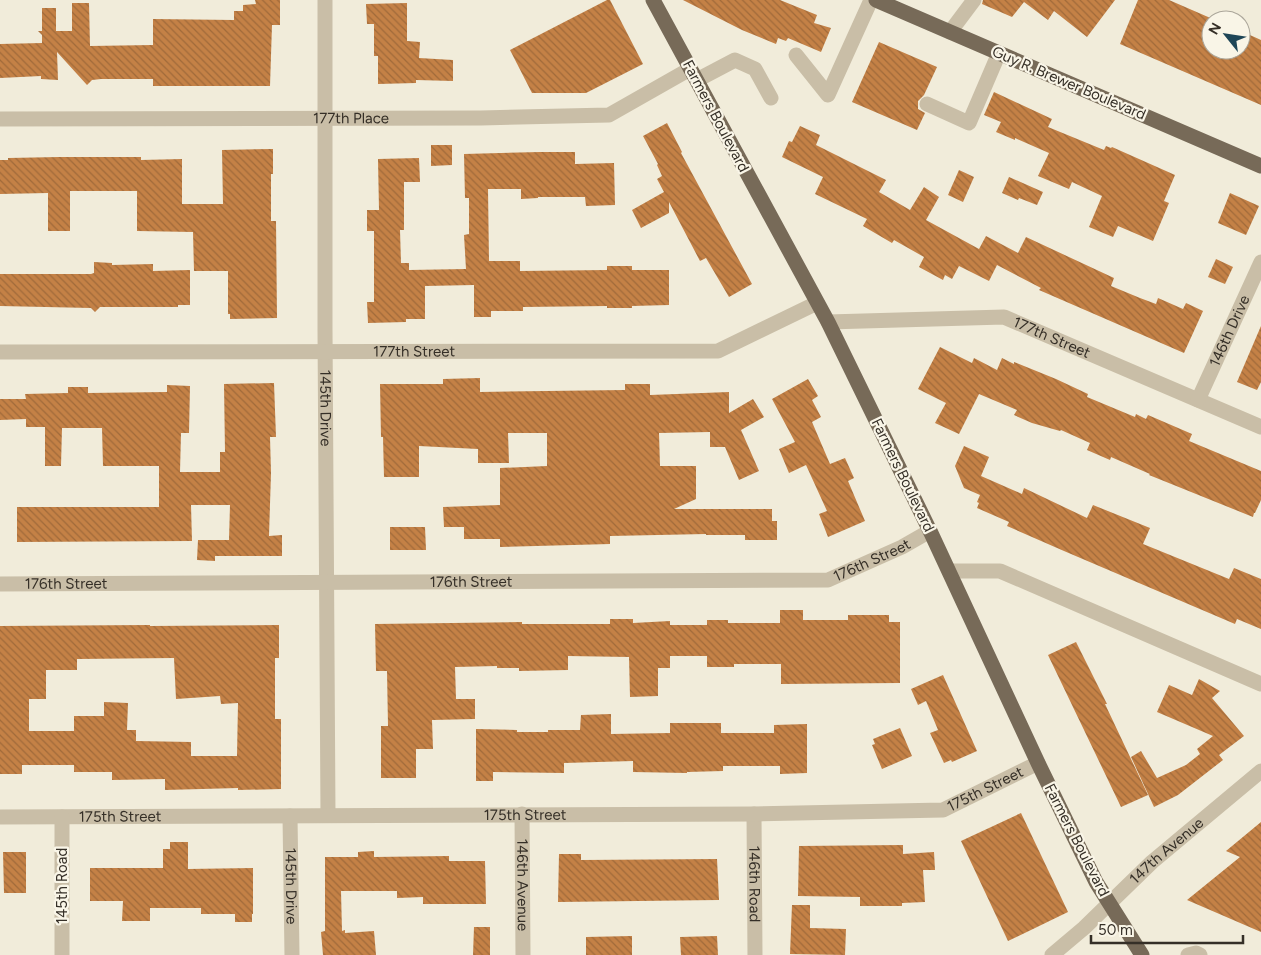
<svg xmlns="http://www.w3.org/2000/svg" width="1261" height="955" font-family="Figtree,sans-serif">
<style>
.building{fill:url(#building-back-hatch);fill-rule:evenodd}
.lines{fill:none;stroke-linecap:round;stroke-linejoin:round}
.minor{stroke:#c9bea7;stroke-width:15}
.major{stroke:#776a58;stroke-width:15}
.labels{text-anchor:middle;stroke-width:4.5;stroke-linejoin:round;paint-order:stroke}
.street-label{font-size:15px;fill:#352f27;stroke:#f9f5e7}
</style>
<defs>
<pattern id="building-back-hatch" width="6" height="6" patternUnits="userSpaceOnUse" patternTransform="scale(1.25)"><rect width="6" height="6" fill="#c48146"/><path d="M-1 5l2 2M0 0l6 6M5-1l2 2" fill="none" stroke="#a06a3a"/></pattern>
</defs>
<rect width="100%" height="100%" fill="#f1ecda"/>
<g class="building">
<path d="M 255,0 L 280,0 L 280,25 L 272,25 L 270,86 L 153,86 L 153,79 L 101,79 L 92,80 L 87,85 L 57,52 L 58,80 L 41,79 L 41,76 L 0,78 L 0,44 L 42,43 L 42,35 L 38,31 L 42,31 L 42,8 L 56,8 L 56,31 L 72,31 L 72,3 L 89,3 L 90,46 L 153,45 L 153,19 L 234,20 L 234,11 L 243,11 L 243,5 L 256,4 Z"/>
<path d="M 607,0 L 610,0 L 643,64 L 586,93 L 532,93 L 510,50 Z"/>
<path d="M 683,0 L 780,0 L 817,15 L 814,23 L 831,28 L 821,52 L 788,38 L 786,41 L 778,38 L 776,44 L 742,30 Z"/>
<path d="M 983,0 L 1115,0 L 1087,37 L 1054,11 L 1048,20 L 1024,2 L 1012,17 L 982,4 Z"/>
<path d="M 1138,0 L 1169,0 L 1215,20 L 1211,20 L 1211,50 L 1241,50 L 1241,31 L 1261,40 L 1261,105 L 1120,44 Z"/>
<path d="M 407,3 L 407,41 L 420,42 L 419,58 L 453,60 L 453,81 L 416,80 L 416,83 L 378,84 L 378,56 L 374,56 L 374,24 L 367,24 L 366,4 Z"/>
<path d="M 879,42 L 937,67 L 924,95 L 918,101 L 918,109 L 925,113 L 917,130 L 852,102 Z"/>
<path d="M 994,92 L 1052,119 L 1048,127 L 1104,150 L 1106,146 L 1111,148 L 1112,147 L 1175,175 L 1164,201 L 1169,203 L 1153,241 L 1118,226 L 1113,237 L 1089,227 L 1102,196 L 1072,182 L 1069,189 L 1038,176 L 1049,153 L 1015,138 L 1015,140 L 996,132 L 1001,122 L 984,115 Z"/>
<path d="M 667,123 L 682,152 L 681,153 L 752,284 L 729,297 L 706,258 L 700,261 L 669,202 L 669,213 L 641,228 L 632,210 L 664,192 L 657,179 L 662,176 L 657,165 L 658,164 L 643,136 Z"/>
<path d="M 800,126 L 820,135 L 816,145 L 886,180 L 879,192 L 910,210 L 924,187 L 939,197 L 926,220 L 979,249 L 986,236 L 1018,253 L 1026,237 L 1114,278 L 1111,286 L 1140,298 L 1156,304 L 1158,298 L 1183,309 L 1186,303 L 1203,311 L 1184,353 L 1039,290 L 1041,288 L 997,265 L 989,281 L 959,266 L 952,279 L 945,275 L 943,280 L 919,267 L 924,257 L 894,240 L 892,243 L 863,226 L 867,219 L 815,194 L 823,177 L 782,157 L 789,141 L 792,142 Z"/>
<path d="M 431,145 L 452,145 L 452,165 L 431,166 Z"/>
<path d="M 273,149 L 273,174 L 271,174 L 271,221 L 276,221 L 277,318 L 230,319 L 230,314 L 228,314 L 228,271 L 194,271 L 193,232 L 137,231 L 137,191 L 70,191 L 70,231 L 48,231 L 48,193 L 0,194 L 0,160 L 8,160 L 8,158 L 59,157 L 141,157 L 141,160 L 182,159 L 182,204 L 223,204 L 222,150 Z"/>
<path d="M 540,152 L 575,152 L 575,164 L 614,163 L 615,205 L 586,206 L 585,197 L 538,197 L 538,198 L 521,199 L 521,189 L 488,189 L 489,261 L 520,261 L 520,271 L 607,270 L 607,266 L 632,266 L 632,270 L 669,270 L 669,305 L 632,306 L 632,308 L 607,308 L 607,306 L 523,307 L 523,311 L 491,311 L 491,317 L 474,317 L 474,285 L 425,286 L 425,319 L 406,319 L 406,322 L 368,323 L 367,302 L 374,302 L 374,231 L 367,231 L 367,210 L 379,210 L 378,159 L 419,158 L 420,182 L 404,182 L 404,230 L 400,230 L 401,263 L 409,263 L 409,270 L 466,269 L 464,235 L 469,234 L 469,198 L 465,198 L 464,154 Z"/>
<path d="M 959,170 L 974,177 L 963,202 L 948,195 Z"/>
<path d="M 1009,177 L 1043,192 L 1037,205 L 1019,198 L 1018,200 L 1002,193 Z"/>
<path d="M 1230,193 L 1259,206 L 1246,235 L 1218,223 Z"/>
<path d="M 1216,259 L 1233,267 L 1225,284 L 1208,277 Z"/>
<path d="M 94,262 L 112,263 L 112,265 L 153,264 L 153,271 L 190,270 L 190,305 L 178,305 L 178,307 L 100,307 L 95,312 L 91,308 L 0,306 L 0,274 L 91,274 L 94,273 Z"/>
<path d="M 1261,326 L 1261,382 L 1257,390 L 1237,382 Z"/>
<path d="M 940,347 L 972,363 L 974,358 L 997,370 L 1002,358 L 1014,364 L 1014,362 L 1056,379 L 1088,394 L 1087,397 L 1135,417 L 1136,414 L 1146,419 L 1148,415 L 1192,434 L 1189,441 L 1261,471 L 1261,500 L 1255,513 L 1254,513 L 1253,517 L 1149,475 L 1150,474 L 1111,457 L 1110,460 L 1087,450 L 1090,443 L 1061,430 L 1060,431 L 1032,423 L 1014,415 L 1017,410 L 979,394 L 959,434 L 935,423 L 946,403 L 918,389 Z"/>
<path d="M 480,378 L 480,392 L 625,390 L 625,384 L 650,384 L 650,395 L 729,392 L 729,413 L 753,399 L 764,417 L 741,430 L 759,471 L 739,480 L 725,447 L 710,447 L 710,432 L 659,433 L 660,466 L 696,466 L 696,499 L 674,509 L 772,509 L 772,521 L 777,521 L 777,540 L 745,540 L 745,535 L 706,535 L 706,534 L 610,536 L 610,544 L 500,547 L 500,539 L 464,539 L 464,527 L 444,527 L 443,507 L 500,505 L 500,468 L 547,466 L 547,433 L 508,433 L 509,463 L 478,463 L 478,449 L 419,446 L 419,477 L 384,477 L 383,437 L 381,437 L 380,384 L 443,384 L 443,379 Z"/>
<path d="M 808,379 L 818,396 L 812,400 L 821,417 L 812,422 L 830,464 L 845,458 L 854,478 L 848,481 L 865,521 L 828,537 L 819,514 L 827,511 L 806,465 L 789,473 L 779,449 L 795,442 L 772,399 Z"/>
<path d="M 274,383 L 276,437 L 270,437 L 271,473 L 269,536 L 282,535 L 282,556 L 215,556 L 215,561 L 197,560 L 198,540 L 229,540 L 230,505 L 191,505 L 192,541 L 17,542 L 17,507 L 159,507 L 159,466 L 103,466 L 102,428 L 62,428 L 61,466 L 45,466 L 45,427 L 26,427 L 26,419 L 0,420 L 0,399 L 26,399 L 25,394 L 68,393 L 68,387 L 88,387 L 88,393 L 167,392 L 167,385 L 190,386 L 189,433 L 181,433 L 180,472 L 220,472 L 220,452 L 225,452 L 224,384 Z"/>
<path d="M 964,446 L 989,457 L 981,476 L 1022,494 L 1024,488 L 1087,518 L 1093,505 L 1150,528 L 1143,544 L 1229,579 L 1234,568 L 1261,579 L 1261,629 L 1237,619 L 1235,624 L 1064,551 L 1007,526 L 1009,522 L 977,508 L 979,503 L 977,502 L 980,495 L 964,488 L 955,466 Z"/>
<path d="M 390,527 L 425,527 L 426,550 L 390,550 Z"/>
<path d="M 780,610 L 803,610 L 803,620 L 848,620 L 848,615 L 889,615 L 889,622 L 900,622 L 900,683 L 781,684 L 781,664 L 734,664 L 734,667 L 707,667 L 707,656 L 670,656 L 670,668 L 658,668 L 658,696 L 630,697 L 629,657 L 568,656 L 568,670 L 519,671 L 519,668 L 497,668 L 497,666 L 455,667 L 456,699 L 475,699 L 475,719 L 432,720 L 433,749 L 416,749 L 416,778 L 381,778 L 381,726 L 388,726 L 387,671 L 376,671 L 375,624 L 522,622 L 522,624 L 610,624 L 610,619 L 633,619 L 633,623 L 670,621 L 670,625 L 707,625 L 707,620 L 728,620 L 728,623 L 780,623 Z"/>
<path d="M 150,625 L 150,626 L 279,625 L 279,658 L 275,658 L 275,719 L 281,719 L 281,789 L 238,790 L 238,788 L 165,790 L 165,779 L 112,780 L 112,772 L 74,772 L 74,765 L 22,765 L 22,774 L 0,774 L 0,626 ZM 174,658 L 176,699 L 220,696 L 221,704 L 238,703 L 237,756 L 191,756 L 191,742 L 136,741 L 136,730 L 127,730 L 128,703 L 104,702 L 104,716 L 74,716 L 74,731 L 29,731 L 29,699 L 46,699 L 46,670 L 77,670 L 77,659 Z"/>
<path d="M 1076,642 L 1107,704 L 1105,704 L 1148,795 L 1121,807 L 1048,655 Z"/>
<path d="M 943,675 L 977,751 L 952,762 L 951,760 L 944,763 L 930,733 L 938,730 L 926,701 L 918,705 L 911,689 Z"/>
<path d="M 1199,679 L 1220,691 L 1212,698 L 1244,736 L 1219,755 L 1223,760 L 1178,795 L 1154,807 L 1131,757 L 1141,751 L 1157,778 L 1186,765 L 1200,754 L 1197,749 L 1213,736 L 1157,712 L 1169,685 L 1192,695 Z"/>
<path d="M 611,714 L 611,734 L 670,733 L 670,723 L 721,723 L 721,733 L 774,733 L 774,725 L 807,724 L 807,773 L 780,774 L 780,766 L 723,766 L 723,771 L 687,772 L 687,773 L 633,772 L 633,761 L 564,763 L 564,773 L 493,772 L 493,781 L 476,781 L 476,729 L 517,730 L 517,732 L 548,732 L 548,730 L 580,730 L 581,715 Z"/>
<path d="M 900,728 L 912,756 L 882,769 L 872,745 L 875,744 L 873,739 Z"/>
<path d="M 1021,813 L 1068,912 L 1008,941 L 961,841 Z"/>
<path d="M 1261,822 L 1261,932 L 1187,900 L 1240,857 L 1226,851 Z"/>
<path d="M 170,842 L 188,842 L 188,869 L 253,868 L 253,914 L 252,914 L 252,922 L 235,922 L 235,914 L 201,914 L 201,908 L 150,908 L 150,921 L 122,921 L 123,901 L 90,901 L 90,868 L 163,868 L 163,849 L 170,849 Z"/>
<path d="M 903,845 L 903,854 L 934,852 L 935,870 L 923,870 L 925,902 L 902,903 L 902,906 L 860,906 L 860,897 L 798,896 L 799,846 Z"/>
<path d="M 374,851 L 374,857 L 449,856 L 449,861 L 485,861 L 486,904 L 423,904 L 423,897 L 397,898 L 397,891 L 341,891 L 342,931 L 345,930 L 345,933 L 374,931 L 376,955 L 323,955 L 321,932 L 325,931 L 325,857 L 358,857 L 358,852 Z"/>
<path d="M 3,852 L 26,852 L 26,893 L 4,893 Z"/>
<path d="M 559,854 L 581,854 L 581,860 L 717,859 L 719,900 L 558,902 Z"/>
<path d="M 792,905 L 810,905 L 810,928 L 846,929 L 845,955 L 790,954 Z"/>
<path d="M 474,927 L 490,927 L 490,955 L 473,955 Z"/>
<path d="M 632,936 L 632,955 L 586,955 L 586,937 Z"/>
<path d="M 717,936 L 718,955 L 681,955 L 680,937 Z"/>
</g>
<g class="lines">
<g class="minor">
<path id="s1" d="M 325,0 L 325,329 L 328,815"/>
<path d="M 950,32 L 974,0"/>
<path d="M 796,55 L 828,95 L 871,0"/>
<path d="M 697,80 L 735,60 L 755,69 L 771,98"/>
<path d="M 927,104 L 969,123 L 999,53"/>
<path id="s2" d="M 0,119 L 481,118 L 609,115 L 690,69"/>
<path id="s3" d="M 828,322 L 1004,317 L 1261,427"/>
<path id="s4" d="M 0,352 L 718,351 L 817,303"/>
<path id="s5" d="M 1198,400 L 1261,262"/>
<path d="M 949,571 L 1000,571 L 1261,684"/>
<path id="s6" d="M 0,584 L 828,580 L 902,547 L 930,531"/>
<path id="s7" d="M 522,814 L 523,955"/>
<path id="s8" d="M 754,814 L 755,955"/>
<path id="s9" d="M 290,816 L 292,955"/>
<path id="s10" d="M 0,817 L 754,814 L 943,810 L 1038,763"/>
<path d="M 62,817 L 62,955"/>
<path id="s11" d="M 1052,955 L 1084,928 L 1152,862 L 1261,771"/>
<path d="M 1188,955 L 1196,953 L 1200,955"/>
</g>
<g class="major">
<path d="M 653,0 L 828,322 L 931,533 L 1038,763 L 1096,882 L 1142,955"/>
<path d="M 876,0 L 1261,166"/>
</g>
</g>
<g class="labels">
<g class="street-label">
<text transform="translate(1069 83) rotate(23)" y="5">Guy R. Brewer Boulevard</text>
<text transform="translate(716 116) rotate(62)" y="5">Farmers Boulevard</text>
<text dy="5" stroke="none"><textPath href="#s2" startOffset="351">177th Place</textPath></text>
<text dy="5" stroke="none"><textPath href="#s5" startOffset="76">146th Drive</textPath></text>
<text dy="5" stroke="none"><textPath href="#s3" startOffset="228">177th Street</textPath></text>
<text dy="5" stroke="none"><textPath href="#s4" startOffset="414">177th Street</textPath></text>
<text dy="5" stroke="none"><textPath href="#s1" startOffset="408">145th Drive</textPath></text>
<text transform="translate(903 475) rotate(64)" y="5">Farmers Boulevard</text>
<text dy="5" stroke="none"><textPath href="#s6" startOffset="876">176th Street</textPath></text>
<text dy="5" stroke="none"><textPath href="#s6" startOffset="471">176th Street</textPath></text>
<text dy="5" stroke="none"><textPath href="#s6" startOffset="66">176th Street</textPath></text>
<text dy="5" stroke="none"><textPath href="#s10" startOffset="990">175th Street</textPath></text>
<text dy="5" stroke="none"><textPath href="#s10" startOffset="525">175th Street</textPath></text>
<text dy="5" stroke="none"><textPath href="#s10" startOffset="120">175th Street</textPath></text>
<text transform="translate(1077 840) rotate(63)" y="5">Farmers Boulevard</text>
<text dy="5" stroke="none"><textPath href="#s11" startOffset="155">147th Avenue</textPath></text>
<text dy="5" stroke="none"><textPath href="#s8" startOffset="70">146th Road</textPath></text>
<text dy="5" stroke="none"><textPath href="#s9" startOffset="70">145th Drive</textPath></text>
<text dy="5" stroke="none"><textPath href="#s7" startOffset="71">146th Avenue</textPath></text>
<text transform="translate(62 886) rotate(-90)" y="5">145th Road</text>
</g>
</g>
<g transform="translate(1226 35) rotate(300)"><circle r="24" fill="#f9f5e7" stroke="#aba69a"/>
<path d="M0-4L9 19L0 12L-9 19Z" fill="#1e4556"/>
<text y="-8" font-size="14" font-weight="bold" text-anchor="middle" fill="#352f27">N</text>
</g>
<path d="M1091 935v8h152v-8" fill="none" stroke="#352f27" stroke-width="2.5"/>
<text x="1098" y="935" font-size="15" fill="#352f27" stroke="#f9f5e7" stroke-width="4" paint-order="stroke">50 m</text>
</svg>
